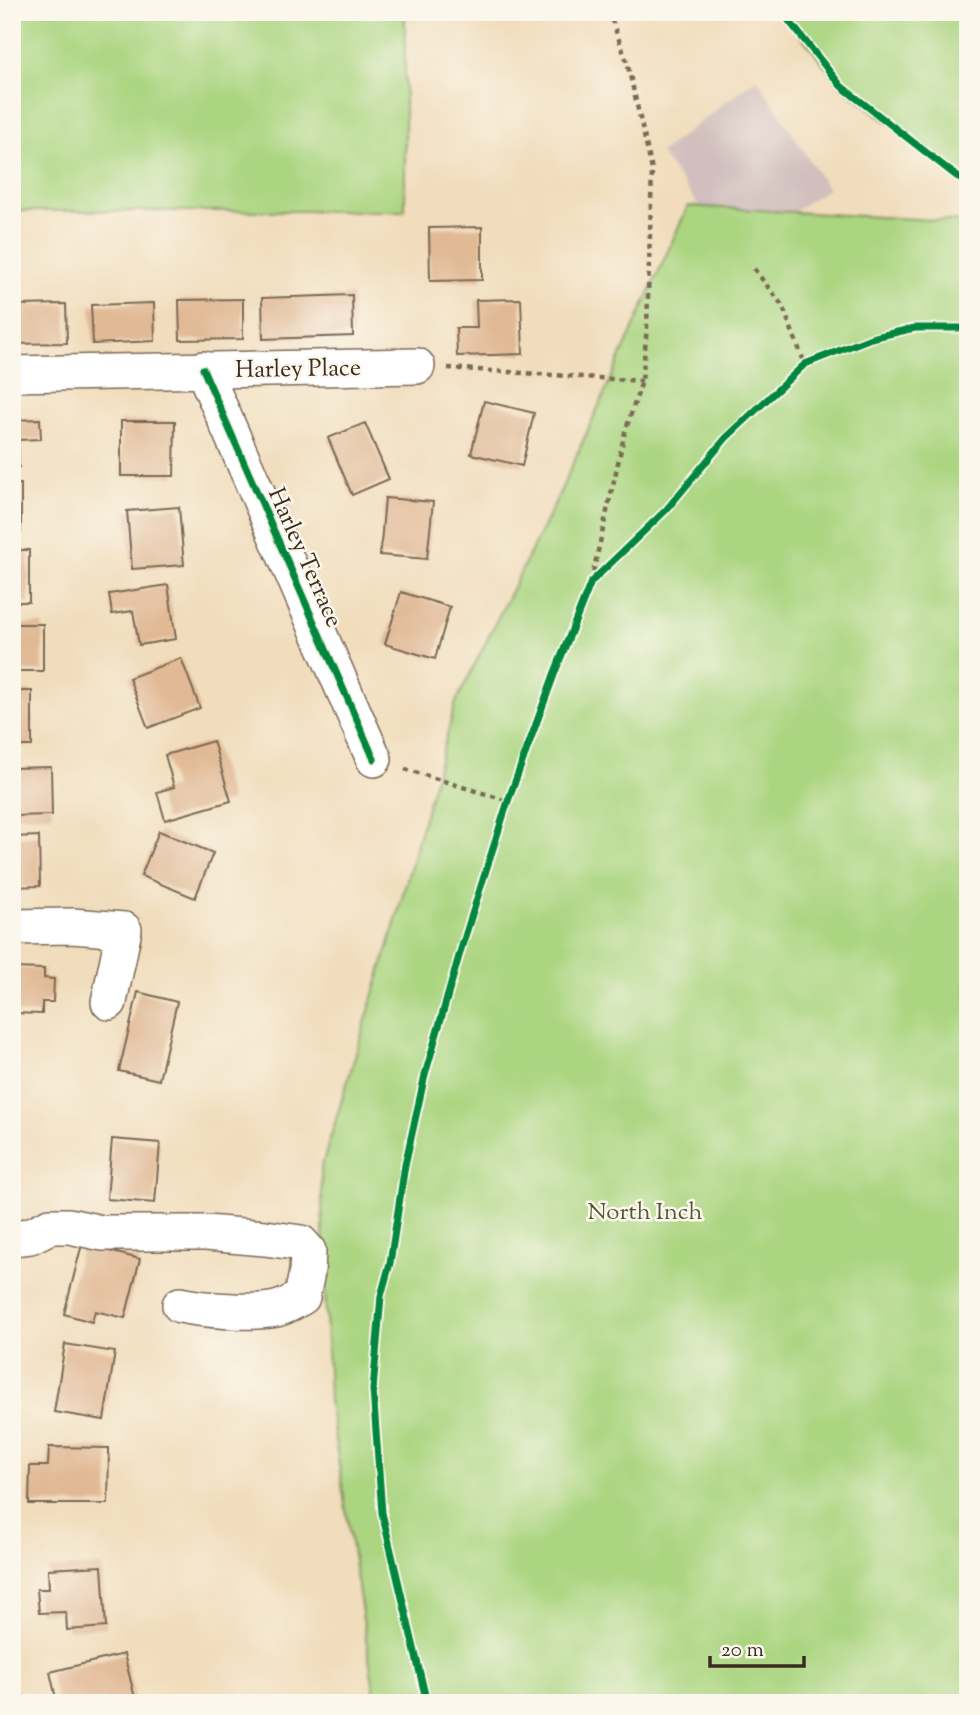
<svg xmlns="http://www.w3.org/2000/svg" width="980" height="1715" font-family="'Sorts Mill Goudy',serif">
<style>
.industrial{fill:#d1bfbd}
.green{fill:#abd581;stroke:#738050;stroke-width:2}
.building{fill:#e1b995}
.lines{fill:none;stroke-linecap:round;stroke-linejoin:round}
.minor-casing{stroke:#7b6955;stroke-width:38}
.path{stroke:#7b6955;stroke-width:4.5;stroke-dasharray:5 5;stroke-linecap:butt}
.minor{stroke:#fff;stroke-width:35}
.cycleway-casing{stroke:#fbf7ec;stroke-width:11}
.cycleway{stroke:#00873e;stroke-width:7}
.labels{text-anchor:middle;stroke-width:5;stroke-linejoin:round;paint-order:stroke}
.street-label{font-size:24px;fill:#3b2a1e;stroke:#fbf7ec}
.park-label{font-size:24px;fill:#575537;stroke:#fbf7ec}
</style>
<rect width="100%" height="100%" fill="#fbf7ec"/>
<filter id="ink" filterUnits="userSpaceOnUse"><feTurbulence type="fractalNoise" baseFrequency=".0143" numOctaves="2"/><feDisplacementMap in="SourceGraphic" scale="14" xChannelSelector="R" yChannelSelector="G"/><feConvolveMatrix kernelMatrix="1 2 1 2 8 2 1 2 1" color-interpolation-filters="sRGB"/></filter>
<filter id="wash" filterUnits="userSpaceOnUse"><feTurbulence type="fractalNoise" baseFrequency=".00686" numOctaves="4" result="noise"/><feDisplacementMap in="SourceGraphic" scale="28" xChannelSelector="R" yChannelSelector="G"/><feGaussianBlur stdDeviation="1.57" result="paint"/><feColorMatrix in="noise" values="0 0 0 0 0 0 0 0 0 0 0 0 0 0 0 0 0 1.4 0 .05"/><feComposite in="paint" operator="in"/></filter>
<g filter="url(#wash)">
<rect width="100%" height="100%" fill="#f1ddbc"/>
<path class="industrial" d="M 757,78 L 828,189 L 733,252 L 660,153 Z"/>
<g class="green">
<path d="M 12,12 L 405,12 L 405,211 L 19,211 Z"/>
<path d="M 782,12 L 968,12 L 968,185 L 841,86 Z"/>
<path d="M 688,206 L 968,222 L 968,1703 L 376,1703 L 329,1401 L 321,1169 L 392,934 L 456,702 L 558,497 Z"/>
</g>
<g id="blocks">
<g class="building">
<path d="M 482,227 L 482,280 L 430,281 L 429,228 Z"/>
<path d="M 19,287 L 19,305 L 66,304 L 67,343 L 12,344 L 12,288 Z"/>
<path d="M 352,295 L 353,336 L 263,339 L 262,298 Z"/>
<path d="M 243,299 L 243,339 L 180,340 L 179,300 Z"/>
<path d="M 521,299 L 523,354 L 457,356 L 456,328 L 477,328 L 476,300 Z"/>
<path d="M 154,303 L 155,341 L 93,344 L 91,305 Z"/>
<path d="M 484,401 L 534,413 L 522,466 L 471,454 Z"/>
<path d="M 40,419 L 41,439 L 18,440 L 19,467 L 12,467 L 12,420 Z"/>
<path d="M 121,421 L 175,421 L 174,476 L 121,476 Z"/>
<path d="M 365,423 L 389,479 L 352,495 L 328,438 Z"/>
<rect x="12" y="484" width="9" height="48"/>
<path d="M 385,498 L 433,502 L 427,559 L 380,555 Z"/>
<path d="M 179,507 L 184,565 L 132,569 L 127,511 Z"/>
<rect x="12" y="550" width="17" height="52"/>
<path d="M 168,585 L 176,639 L 139,645 L 133,611 L 112,614 L 109,594 Z"/>
<path d="M 401,592 L 450,607 L 435,659 L 385,644 Z"/>
<rect x="12" y="624" width="31" height="47"/>
<path d="M 181,658 L 200,708 L 148,728 L 129,678 Z"/>
<rect x="12" y="691" width="20" height="55"/>
<path d="M 213,741 L 231,801 L 165,820 L 157,792 L 174,787 L 165,755 Z"/>
<path d="M 51,767 L 52,815 L 12,816 L 12,768 Z"/>
<path d="M 159,831 L 213,853 L 195,898 L 141,876 Z"/>
<path d="M 39,836 L 40,886 L 12,887 L 12,837 Z"/>
<path d="M 12,968 L 44,969 L 44,978 L 54,979 L 53,1002 L 42,1002 L 42,1014 L 12,1013 Z"/>
<path d="M 138,992 L 177,1002 L 159,1080 L 119,1071 Z"/>
<path d="M 112,1139 L 160,1143 L 155,1203 L 107,1199 Z"/>
<path d="M 82,1244 L 140,1259 L 125,1318 L 95,1311 L 92,1322 L 64,1314 Z"/>
<path d="M 65,1344 L 115,1352 L 104,1420 L 54,1412 Z"/>
<path d="M 49,1447 L 109,1448 L 108,1504 L 29,1504 L 30,1466 L 48,1466 Z"/>
<path d="M 102,1566 L 106,1627 L 67,1630 L 66,1612 L 39,1613 L 37,1589 L 49,1589 L 48,1569 Z"/>
<path d="M 124,1654 L 136,1702 L 57,1703 L 50,1672 Z"/>
</g>
</g>
</g>
<g filter="url(#ink)">
<use href="#blocks" fill-opacity="0" stroke="#7b6955" stroke-width="2"/>
<g class="lines">
<defs>
<g id="minor">
<path d="M 203,369 L 374,759"/>
<path d="M 12,374 L 417,366"/>
<path d="M 12,927 L 72,926 L 124,930 L 109,1002"/>
<path d="M 12,1238 L 30,1236 L 50,1226 L 69,1226 L 102,1233 L 206,1233 L 265,1238 L 301,1243 L 308,1251 L 307,1272 L 302,1297 C 293,1302 286,1307 276,1309 C 254,1314 203,1310 180,1305"/>
</g>
</defs>
<use href="#minor" class="minor-casing"/>
<g class="path">
<path d="M 754,269 L 782,305 L 805,364"/>
<path d="M 448,368 L 642,381"/>
<path d="M 591,582 L 625,432 L 642,381 L 647,327 L 652,170 L 627,62 L 609,12"/>
<path d="M 405,769 L 508,801"/>
</g>
<use href="#minor" class="minor"/>
<defs>
<g id="cycleway">
<path d="M 782,12 L 841,86 L 968,185"/>
<path d="M 203,369 L 374,759"/>
<path d="M 427,1703 L 382,1513 L 373,1390 L 381,1296 L 390,1263 L 405,1165 L 425,1075 L 461,949 L 508,801 L 555,672 L 591,582 L 666,510 L 726,438 L 805,364 L 871,338 L 915,328 L 968,328"/>
</g>
</defs>
<use href="#cycleway" class="cycleway-casing"/>
<use href="#cycleway" class="cycleway"/>
</g>
</g>
<g class="labels">
<g class="street-label">
<text transform="translate(298 368) rotate(-1)" y="8">Harley Place</text>
<text transform="translate(306 557) rotate(66)" y="8">Harley Terrace</text>
</g>
<g class="park-label">
<text x="645" y="1219">North Inch</text>
</g>
</g>
<rect width="980" height="1715" fill="none" stroke="#fbf7ec" stroke-width="42"/>
<path d="M710 1656v10h94v-10" fill="none" stroke="#3b2a1e" stroke-width="3.5"/>
<text x="721" y="1656" font-size="21" fill="#3b2a1e" stroke="#fbf7ec" stroke-width="5" paint-order="stroke">20 m</text>
</svg>
